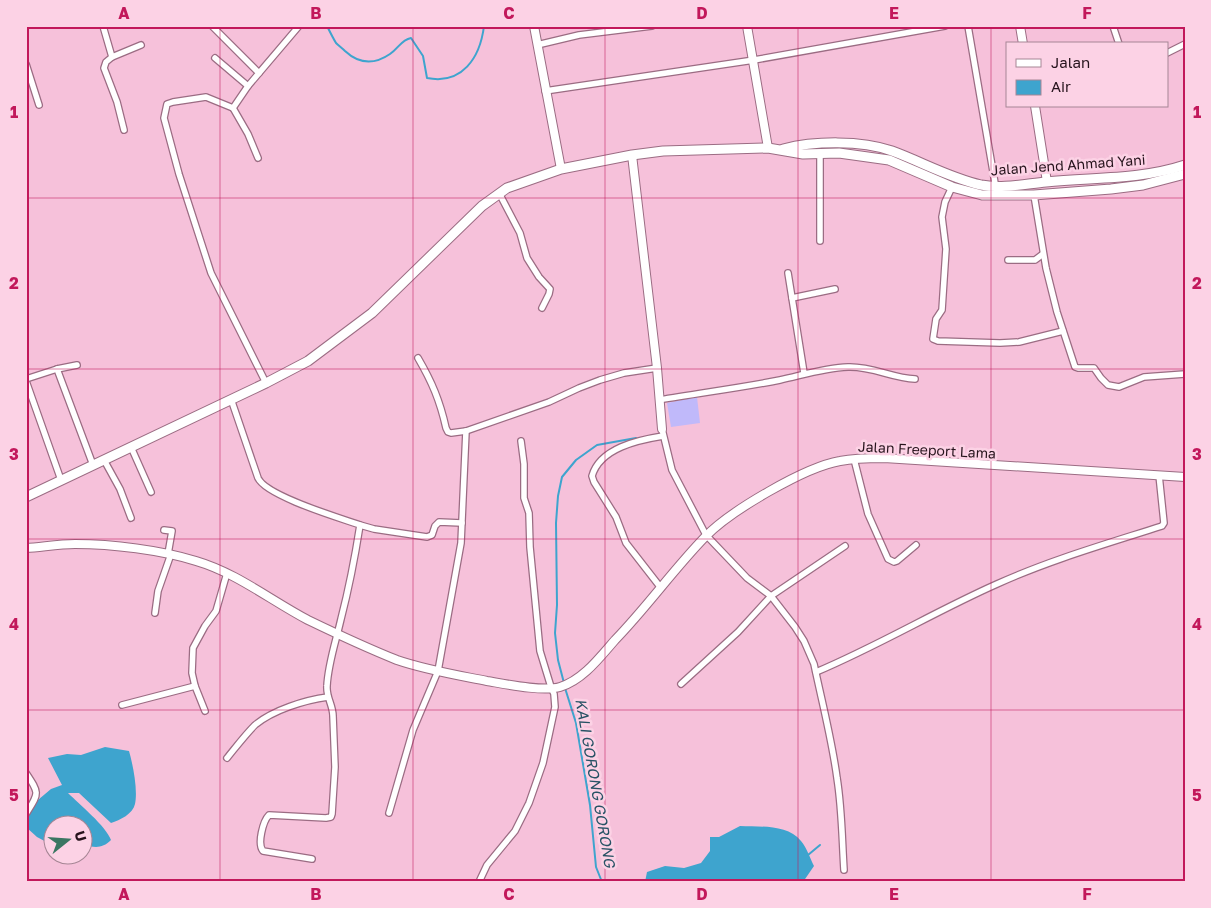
<svg xmlns="http://www.w3.org/2000/svg" width="1211" height="908" font-family="'Golos Text',sans-serif">
<style>
.green{fill:#c0b9fa}
.water{fill:#3ea4ce}
.lines{fill:none;stroke-linecap:round;stroke-linejoin:round}
.stream{stroke:#3ea4ce;stroke-width:2}
.minor-casing{stroke:#9b6c83;stroke-width:8}
.tertiary-casing{stroke:#9b6c83;stroke-width:10}
.secondary-casing{stroke:#9b6c83;stroke-width:11}
.minor{stroke:#fff;stroke-width:5.5}
.tertiary{stroke:#fff;stroke-width:8}
.secondary{stroke:#fff;stroke-width:9}
.grid{fill:none;stroke:#c2185b;stroke-width:1;stroke-opacity:0.55}
.labels{text-anchor:middle;stroke-width:5;stroke-linejoin:round;paint-order:stroke}
.street-label{font-size:14px;fill:#26131c;stroke:#fcd2e5}
.water-label{font-size:15px;font-style:italic;fill:#285265;stroke:#fcd2e5}
.neatline{fill:none;stroke:#c2185b;stroke-width:2}
.grid-label{font-size:16px;text-anchor:middle;font-weight:bold;fill:#c2185b}
</style>
<rect width="100%" height="100%" fill="#f6c1da"/>
<path class="green" d="M 697,397 L 700,423 L 671,427 L 667,403 Z"/>
<g class="water">
<path d="M 105,747 L 129,751 C 133,765 138,790 135,804 C 133,814 120,820 111,823 L 79,793 L 68,793 C 79,804 106,826 111,840 C 102,849 94,848 83,844 L 82,826 L 52,826 L 52,845 L 37,837 L 26,827 L 26,810 L 51,789 L 62,785 L 48,758 L 67,754 L 81,755 Z"/>
<path d="M 740,826 C 760,827 787,824 801,841 C 807,848 810,858 814,866 L 803,882 L 645,882 L 647,872 L 665,866 L 684,868 L 701,863 L 710,851 L 710,837 L 719,837 Z"/>
</g>
<g class="lines">
<g class="stream">
<path d="M 327,26 C 330,32 333,38 336,43 C 339,46 342,48 345,51 C 359,64 374,65 390,54 C 399,48 401,40 411,38 L 423,56 L 427,78 C 462,85 480,58 484,26"/>
<path d="M 564,683 L 558,660 L 555,633 L 557,605 L 556,523 L 558,496 L 562,477 L 576,460 L 597,445 L 636,438"/>
<path d="M 565,688 L 576,723 L 590,805 L 596,867 L 602,882"/>
<path d="M 808,855 L 820,845"/>
</g>
<defs>
<g id="minor">
<path d="M 103,26 L 112,57 L 106,62 L 104,68 L 117,102 L 124,130"/>
<path d="M 212,26 L 259,73"/>
<path d="M 968,26 L 996,189"/>
<path d="M 1113,26 L 1119,44"/>
<path d="M 537,45 L 579,35 L 652,26"/>
<path d="M 1167,53 L 1185,44"/>
<path d="M 112,57 L 141,45"/>
<path d="M 215,58 L 248,86"/>
<path d="M 26,64 L 39,105"/>
<path d="M 545,91 L 754,60 L 945,26"/>
<path d="M 233,108 L 248,134 L 258,158"/>
<path d="M 952,187 L 945,202 L 942,217 L 946,249 L 942,310 L 936,319 L 933,339 L 938,341 L 1000,343 L 1019,342 L 1063,331"/>
<path d="M 499,193 L 520,233 L 527,258 L 539,277 L 550,289 L 549,294 L 542,308"/>
<path d="M 1034,195 L 1046,268 L 1057,312 L 1075,367 L 1078,368 L 1094,368 L 1101,378 L 1108,385 L 1119,387 L 1144,377 L 1185,374"/>
<path d="M 820,241 L 820,154"/>
<path d="M 1008,260 L 1035,260 L 1043,254"/>
<path d="M 788,273 L 804,373"/>
<path d="M 792,298 L 835,289"/>
<path d="M 418,358 C 432,382 440,401 446,428 L 448,432 L 451,433 L 466,431 L 549,402 L 579,388 L 600,380 L 624,373 L 657,368"/>
<path d="M 57,369 L 93,465"/>
<path d="M 26,379 L 57,369 L 77,365"/>
<path d="M 26,381 L 61,480"/>
<path d="M 266,383 L 211,273 L 179,174 L 164,118 L 167,104 L 173,102 L 206,97 L 233,108 L 248,86 L 299,26"/>
<path d="M 231,399 L 258,478 C 266,496 340,518 360,525 C 355,557 349,588 341,619 C 336,641 328,664 327,686 C 326,697 333,705 333,716 L 335,767 L 332,814 L 331,817 L 326,818 L 269,815 C 263,821 257,844 263,851 L 312,859"/>
<path d="M 659,400 C 699,393 740,388 780,380 C 803,375 824,368 848,367 C 872,366 892,378 915,379"/>
<path d="M 662,429 L 672,470 L 706,535 L 747,578 L 771,596 L 795,627 L 804,641 L 814,664 C 822,702 832,740 837,778 C 842,809 842,839 844,870"/>
<path d="M 131,447 L 151,492"/>
<path d="M 854,459 L 868,514 L 888,559 L 894,562 L 897,561 L 916,545"/>
<path d="M 104,460 L 120,489 L 131,518"/>
<path d="M 360,525 L 374,529 L 427,537 L 432,535 L 435,526 L 439,522 L 462,523"/>
<path d="M 164,530 L 172,531 L 168,554"/>
<path d="M 661,588 L 626,543 L 616,517 L 594,482 L 592,476 C 600,448 638,440 663,436"/>
<path d="M 155,613 L 158,591 L 171,554"/>
<path d="M 816,672 C 878,646 936,611 997,584 C 1050,560 1106,544 1162,526 L 1164,523 L 1159,475"/>
<path d="M 681,684 L 738,632 L 771,596 L 845,546"/>
<path d="M 122,705 L 195,686"/>
<path d="M 205,711 L 195,686 L 192,673 L 193,648 L 205,626 L 216,611 L 227,573"/>
<path d="M 227,758 C 236,747 245,735 255,725 C 273,710 305,700 328,697"/>
<path d="M 26,773 C 40,794 39,793 26,814"/>
<path d="M 389,813 L 413,730 L 438,671 L 461,543 L 466,431"/>
<path d="M 479,882 L 487,865 L 515,831 L 529,803 L 543,763 L 555,707 L 554,694 L 551,687 L 540,651 L 530,547 L 529,513 L 524,498 L 524,464 L 521,441"/>
</g>
<g id="tertiary">
<path d="M 534,26 L 561,169"/>
<path d="M 747,26 L 768,148"/>
<path d="M 1020,26 L 1023,44"/>
<path d="M 1035,106 L 1047,182"/>
<path d="M 632,155 L 657,368 L 662,429"/>
<path d="M 26,548 C 42,547 59,544 75,544 C 112,544 161,550 196,561 C 237,573 270,600 308,620 C 337,634 367,648 397,660 C 426,670 457,675 487,681 C 505,684 543,692 560,687 C 583,680 600,657 615,640 C 647,607 673,570 705,537 C 730,511 805,467 840,461 C 855,458 869,458 884,458 L 1185,477"/>
</g>
<g id="secondary">
<path d="M 783,149 C 814,141 861,140 892,151 C 922,162 950,178 981,185 C 1001,189 1025,184 1046,182 C 1092,177 1140,180 1185,165"/>
<path d="M 26,497 L 266,383 L 308,361 L 372,313 L 482,206 L 507,188 L 561,169 L 632,155 L 663,151 L 768,148 L 803,154 L 839,153 L 889,160 L 952,187 L 982,195 L 1034,195 L 1111,189 L 1143,185 L 1185,174"/>
</g>
</defs>
<use href="#minor" class="minor-casing"/>
<use href="#tertiary" class="tertiary-casing"/>
<use href="#secondary" class="secondary-casing"/>
<use href="#minor" class="minor"/>
<use href="#tertiary" class="tertiary"/>
<use href="#secondary" class="secondary"/>
</g>
<path class="grid" d="M 220,26 L 220,882M 413,26 L 413,882M 605,26 L 605,882M 798,26 L 798,882M 991,26 L 991,882M 26,198 L 1185,198M 26,369 L 1185,369M 26,539 L 1185,539M 26,710 L 1185,710"/>
<g class="labels">
<g class="street-label">
<text transform="translate(1068 165) rotate(-4)" y="5">Jalan Jend Ahmad Yani</text>
<text transform="translate(927 450) rotate(3)" y="5">Jalan Freeport Lama</text>
</g>
<g class="water-label">
<text transform="translate(595 783) rotate(80)" y="5">KALI GORONG GORONG</text>
</g>
</g>
<rect width="1211" height="908" fill="none" stroke="#fcd2e5" stroke-width="55"/>
<rect x="1006" y="42" width="162" height="65" fill="#fcd2e5" stroke="#a68695"/>
<rect x="1016" y="59" width="25" height="8" fill="#ffffff" stroke="#a68695"/>
<text x="1051" y="68" font-size="15" fill="#26131c">Jalan</text>
<rect x="1016" y="80" width="25" height="15" fill="#3ea4ce" stroke="#a68695"/>
<text x="1051" y="92" font-size="15" fill="#26131c">Air</text>
<g transform="translate(68 840) rotate(73)"><circle r="24" fill="#fcd2e5" stroke="#a68695"/>
<path d="M0-4L9 19L0 12L-9 19Z" fill="#3a7662"/>
<text y="-8" font-size="14" font-weight="bold" text-anchor="middle" fill="#26131c">U</text>
</g>
<rect x="28" y="28" width="1156" height="852" class="neatline"/>
<g class="grid-label">
<text x="124" y="19">A</text>
<text x="316" y="19">B</text>
<text x="509" y="19">C</text>
<text x="702" y="19">D</text>
<text x="894" y="19">E</text>
<text x="1087" y="19">F</text>
<text x="14" y="118">1</text>
<text x="1197" y="118">1</text>
<text x="14" y="289">2</text>
<text x="1197" y="289">2</text>
<text x="14" y="460">3</text>
<text x="1197" y="460">3</text>
<text x="14" y="630">4</text>
<text x="1197" y="630">4</text>
<text x="14" y="801">5</text>
<text x="1197" y="801">5</text>
<text x="124" y="900">A</text>
<text x="316" y="900">B</text>
<text x="509" y="900">C</text>
<text x="702" y="900">D</text>
<text x="894" y="900">E</text>
<text x="1087" y="900">F</text>
</g>
</svg>
